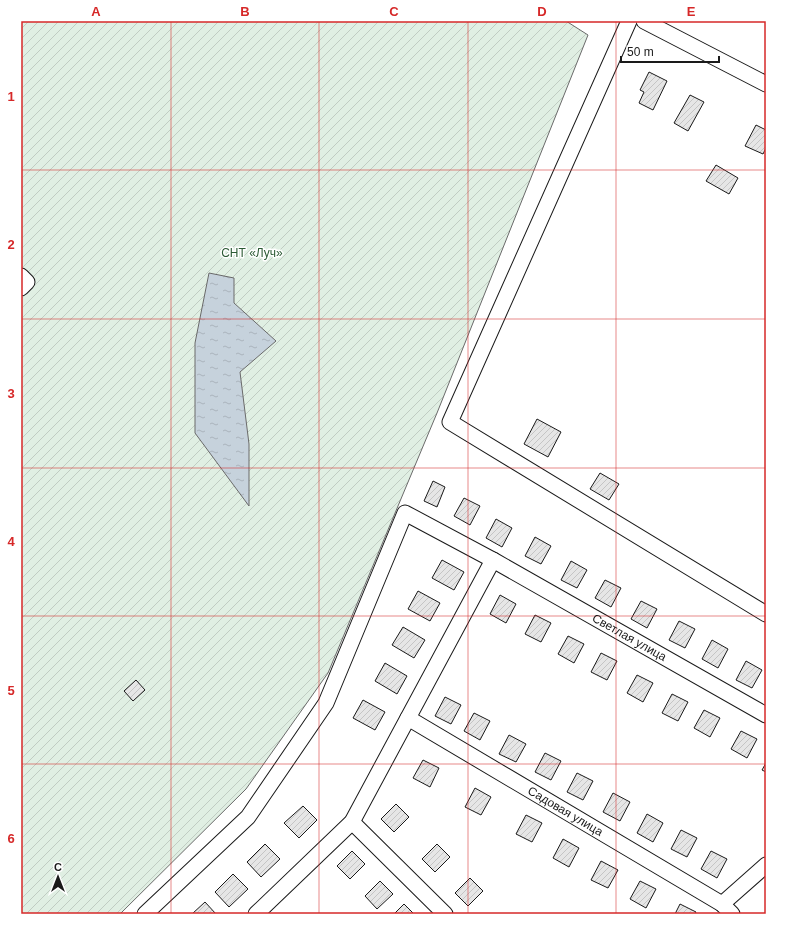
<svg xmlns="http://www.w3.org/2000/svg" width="787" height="935" font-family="Helvetica,sans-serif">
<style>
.garden{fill:url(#garden-furrows);stroke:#6a6a6a}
.water{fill:url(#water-ripples);stroke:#6a6a6a}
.building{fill:url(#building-hatch);stroke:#1a1a1a}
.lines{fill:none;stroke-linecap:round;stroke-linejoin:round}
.minor-casing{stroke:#1a1a1a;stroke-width:17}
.minor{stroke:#fff;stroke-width:15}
.grid{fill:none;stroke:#d62828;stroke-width:1;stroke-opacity:0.55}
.labels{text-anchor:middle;stroke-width:3;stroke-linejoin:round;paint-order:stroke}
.park-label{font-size:12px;fill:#2b5a34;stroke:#fff}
.street-label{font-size:12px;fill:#1a1a1a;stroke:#fff}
.neatline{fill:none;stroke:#d62828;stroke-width:1.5}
.grid-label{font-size:13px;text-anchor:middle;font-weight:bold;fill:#d62828}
</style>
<defs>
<pattern id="garden-furrows" width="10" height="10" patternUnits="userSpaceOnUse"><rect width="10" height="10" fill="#e0efe3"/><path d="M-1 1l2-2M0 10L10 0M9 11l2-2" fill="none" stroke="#c0ccc2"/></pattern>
<pattern id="water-ripples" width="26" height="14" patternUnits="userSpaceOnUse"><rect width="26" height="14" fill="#c6d2dc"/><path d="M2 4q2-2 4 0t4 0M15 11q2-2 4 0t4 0" fill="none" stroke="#aab4bc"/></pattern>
<pattern id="building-hatch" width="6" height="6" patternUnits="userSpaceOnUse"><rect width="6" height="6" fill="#e6e6e6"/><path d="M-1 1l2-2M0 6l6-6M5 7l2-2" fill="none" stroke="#c5c5c5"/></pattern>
</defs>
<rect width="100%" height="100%" fill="#fff"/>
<path class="garden" d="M 21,21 L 566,21 L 588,35 L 437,413 L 328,673 L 246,789 L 120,914 L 21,914 Z"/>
<path class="water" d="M 209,273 L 234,278 L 234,303 L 276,341 L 240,372 L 249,444 L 249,506 L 195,433 L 195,343 Z"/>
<g class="building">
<path d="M 649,72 L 667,81 L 653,110 L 639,103 L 644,92 L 640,90 Z"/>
<path d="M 690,95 L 704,102 L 688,131 L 674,123 Z"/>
<path d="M 756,125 L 766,130 L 766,148 L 763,154 L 745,146 Z"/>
<path d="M 716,165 L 738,178 L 729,194 L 706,181 Z"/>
<path d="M 537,419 L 561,432 L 548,457 L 524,444 Z"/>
<path d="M 600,473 L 619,484 L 609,500 L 590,489 Z"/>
<path d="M 433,481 L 445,487 L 437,507 L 424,501 Z"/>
<path d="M 464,498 L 480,506 L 470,525 L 454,516 Z"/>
<path d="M 496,519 L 512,528 L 502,547 L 486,538 Z"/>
<path d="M 535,537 L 551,546 L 541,564 L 525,556 Z"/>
<path d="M 442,560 L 464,572 L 454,590 L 432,578 Z"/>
<path d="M 571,561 L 587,570 L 577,588 L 561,580 Z"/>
<path d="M 605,580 L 621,588 L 611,607 L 595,598 Z"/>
<path d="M 418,591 L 440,603 L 430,621 L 408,609 Z"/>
<path d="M 500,595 L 516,604 L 506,623 L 490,614 Z"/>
<path d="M 641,601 L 657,609 L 647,628 L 631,619 Z"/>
<path d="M 535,615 L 551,623 L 541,642 L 525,634 Z"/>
<path d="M 679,621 L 695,629 L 685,648 L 669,640 Z"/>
<path d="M 403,627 L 425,640 L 414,658 L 392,645 Z"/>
<path d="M 568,636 L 584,644 L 574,663 L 558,654 Z"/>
<path d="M 712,640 L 728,649 L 718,668 L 702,659 Z"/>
<path d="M 601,653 L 617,661 L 607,680 L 591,672 Z"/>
<path d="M 746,661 L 762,670 L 752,688 L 736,680 Z"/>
<path d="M 385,663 L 407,676 L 397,694 L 375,681 Z"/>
<path d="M 637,675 L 653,683 L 643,702 L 627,693 Z"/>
<path d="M 136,680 L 145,690 L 133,701 L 124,691 Z"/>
<path d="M 672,694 L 688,702 L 678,721 L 662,713 Z"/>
<path d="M 445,697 L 461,705 L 451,724 L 435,716 Z"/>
<path d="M 363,700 L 385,712 L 375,730 L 353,718 Z"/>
<path d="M 704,710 L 720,718 L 710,737 L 694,728 Z"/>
<path d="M 474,713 L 490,721 L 480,740 L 464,731 Z"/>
<path d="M 741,731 L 757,739 L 747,758 L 731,749 Z"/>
<path d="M 509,735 L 526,744 L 516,762 L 499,754 Z"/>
<path d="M 545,753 L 561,761 L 551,780 L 535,772 Z"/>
<path d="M 423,760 L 439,768 L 430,787 L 413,778 Z"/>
<path d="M 766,763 L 766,772 L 762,770 Z"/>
<path d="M 577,773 L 593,781 L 583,800 L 567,792 Z"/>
<path d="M 475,788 L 491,797 L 481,815 L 465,807 Z"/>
<path d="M 613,793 L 630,802 L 620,821 L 603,812 Z"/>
<path d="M 396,804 L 409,817 L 394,832 L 381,819 Z"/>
<path d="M 303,806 L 317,820 L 299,838 L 284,823 Z"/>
<path d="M 647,814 L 663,823 L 653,842 L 637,833 Z"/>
<path d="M 526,815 L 542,823 L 532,842 L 516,834 Z"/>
<path d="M 681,830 L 697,838 L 687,857 L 671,849 Z"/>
<path d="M 563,839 L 579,848 L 569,867 L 553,858 Z"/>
<path d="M 265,844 L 280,859 L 261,877 L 247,862 Z"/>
<path d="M 437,844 L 450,857 L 435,872 L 422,859 Z"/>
<path d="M 352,851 L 365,864 L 350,879 L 337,866 Z"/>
<path d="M 711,851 L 727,859 L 717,878 L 701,869 Z"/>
<path d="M 601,861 L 618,870 L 608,888 L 591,880 Z"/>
<path d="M 233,874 L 248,889 L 229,907 L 215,892 Z"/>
<path d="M 470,878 L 483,891 L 468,906 L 455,893 Z"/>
<path d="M 380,881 L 393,894 L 377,909 L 365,896 Z"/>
<path d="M 640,881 L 656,889 L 646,908 L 630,899 Z"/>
<path d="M 205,902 L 216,914 L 192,914 Z"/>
<path d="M 404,904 L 414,914 L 394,914 Z"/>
<path d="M 680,904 L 696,912 L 695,914 L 675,914 Z"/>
</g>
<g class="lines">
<defs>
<g id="minor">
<path d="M 629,21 L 450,422 L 766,614"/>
<path d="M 644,21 L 766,84"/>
<path d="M 21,276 L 27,282 L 21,288"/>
<path id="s1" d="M 408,718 L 722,904 L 732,914"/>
<path d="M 352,822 L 445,914"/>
<path d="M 722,904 L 766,865"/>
<path id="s2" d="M 145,914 L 248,817 L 326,703 L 405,513 L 493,560 L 766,715"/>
<path d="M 256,914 L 352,822 L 493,560"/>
</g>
</defs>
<use href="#minor" class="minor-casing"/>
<use href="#minor" class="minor"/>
</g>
<path class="grid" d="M 171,21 L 171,914M 319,21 L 319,914M 468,21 L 468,914M 616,21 L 616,914M 21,170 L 766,170M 21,319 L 766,319M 21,468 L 766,468M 21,616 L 766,616M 21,764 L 766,764"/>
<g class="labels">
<g class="park-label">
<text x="252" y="257">СНТ «Луч»</text>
</g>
<g class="street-label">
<text dy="4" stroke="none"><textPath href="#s2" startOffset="742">Светлая улица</textPath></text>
<text dy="4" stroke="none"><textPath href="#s1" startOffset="183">Садовая улица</textPath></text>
</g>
</g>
<rect width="787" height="935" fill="none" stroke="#ffffff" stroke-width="44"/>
<g transform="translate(58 877)" stroke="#ffffff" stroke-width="3" paint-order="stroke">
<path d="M0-3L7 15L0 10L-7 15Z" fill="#1a1a1a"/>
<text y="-6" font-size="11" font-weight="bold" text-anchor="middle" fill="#1a1a1a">С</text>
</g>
<path d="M621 56v6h98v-6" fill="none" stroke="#1a1a1a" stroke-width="2"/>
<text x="627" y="56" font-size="12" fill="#1a1a1a" stroke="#ffffff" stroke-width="3" paint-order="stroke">50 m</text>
<rect x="22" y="22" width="743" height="891" class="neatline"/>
<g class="grid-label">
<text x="96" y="16">A</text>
<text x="245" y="16">B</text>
<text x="394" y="16">C</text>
<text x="542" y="16">D</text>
<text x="691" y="16">E</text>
<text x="11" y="101">1</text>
<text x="11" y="249">2</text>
<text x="11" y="398">3</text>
<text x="11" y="546">4</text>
<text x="11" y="695">5</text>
<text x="11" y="843">6</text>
</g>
</svg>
